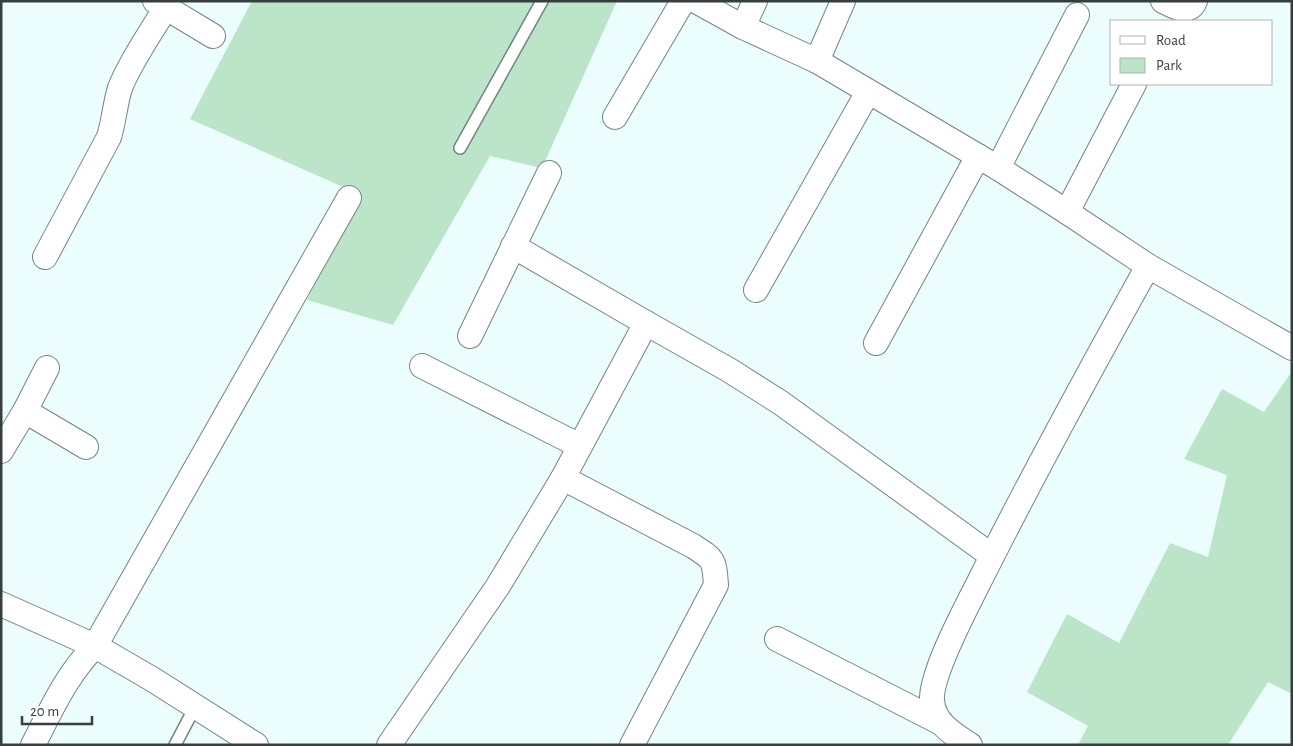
<svg xmlns="http://www.w3.org/2000/svg" width="1293" height="746" font-family="'Alegreya Sans',sans-serif">
<style>
.green{fill:#bbe4c9}
.lines{fill:none;stroke-linecap:round;stroke-linejoin:round}
.lane-casing{stroke:#738483;stroke-width:14}
.street-casing{stroke:#738483;stroke-width:26}
.lane{stroke:#fff;stroke-width:11}
.street{stroke:#fff;stroke-width:24}
</style>
<rect width="100%" height="100%" fill="#ebfefd"/>
<g class="green">
<path d="M 252,1 L 617,1 L 542,168 L 490,156 L 393,325 L 307,300 L 361,195 L 190,119 Z"/>
<path d="M 1290,374 L 1292,375 L 1292,694 L 1268,682 L 1228,745 L 1078,745 L 1088,726 L 1027,692 L 1067,614 L 1119,643 L 1170,543 L 1208,557 L 1227,475 L 1184,459 L 1222,389 L 1264,412 Z"/>
</g>
<g class="lines">
<defs>
<g id="lane">
<path d="M 460,148 L 542,1"/>
<path d="M 175,745 L 195,707"/>
</g>
<g id="street">
<path d="M 155,1 L 213,36"/>
<path d="M 696,1 L 743,27"/>
<path d="M 755,1 L 743,27 L 817,61 L 998,168 L 1067,212 L 1148,266 L 1292,348"/>
<path d="M 1163,1 C 1173,6 1189,16 1195,1"/>
<path d="M 817,61 L 843,1"/>
<path d="M 615,117 L 683,1"/>
<path d="M 998,168 L 1077,15"/>
<path d="M 1067,212 L 1134,84"/>
<path d="M 513,246 L 646,323 L 729,370 L 781,403 L 992,556"/>
<path d="M 45,257 L 109,137 C 114,121 115,104 120,88 C 131,60 151,33 166,7"/>
<path d="M 756,290 L 868,92"/>
<path d="M 470,336 L 549,173"/>
<path d="M 876,343 L 978,156"/>
<path d="M 422,366 L 580,446"/>
<path d="M 25,411 L 86,447"/>
<path d="M 1,451 L 25,411 L 47,368"/>
<path d="M 563,478 L 693,546 C 715,560 714,560 716,585 L 632,745"/>
<path d="M 1,604 L 95,646 L 152,679 L 256,745"/>
<path d="M 777,639 L 939,722"/>
<path d="M 33,745 C 51,710 67,674 95,646 L 349,198"/>
<path d="M 389,745 L 498,586 L 563,478 L 646,323"/>
<path d="M 970,745 C 953,734 934,723 932,701 C 930,675 965,610 977,586 C 1031,478 1089,372 1148,266"/>
</g>
</defs>
<use href="#lane" class="lane-casing"/>
<use href="#street" class="street-casing"/>
<use href="#lane" class="lane"/>
<use href="#street" class="street"/>
</g>
<rect width="1293" height="746" fill="none" stroke="#373e3e" stroke-width="5"/>
<rect x="1110" y="20" width="162" height="65" fill="#ffffff" stroke="#afb2b2"/>
<rect x="1120" y="36" width="25" height="8" fill="#ffffff" stroke="#afb2b2"/>
<text x="1156" y="45" font-size="15" fill="#373e3e">Road</text>
<rect x="1120" y="58" width="25" height="15" fill="#bbe4c9" stroke="#afb2b2"/>
<text x="1156" y="70" font-size="15" fill="#373e3e">Park</text>
<path d="M22 716v8h70v-8" fill="none" stroke="#373e3e" stroke-width="2.5"/>
<text x="30" y="716" font-size="15" fill="#373e3e" stroke="#ffffff" stroke-width="4" paint-order="stroke">20 m</text>
</svg>
